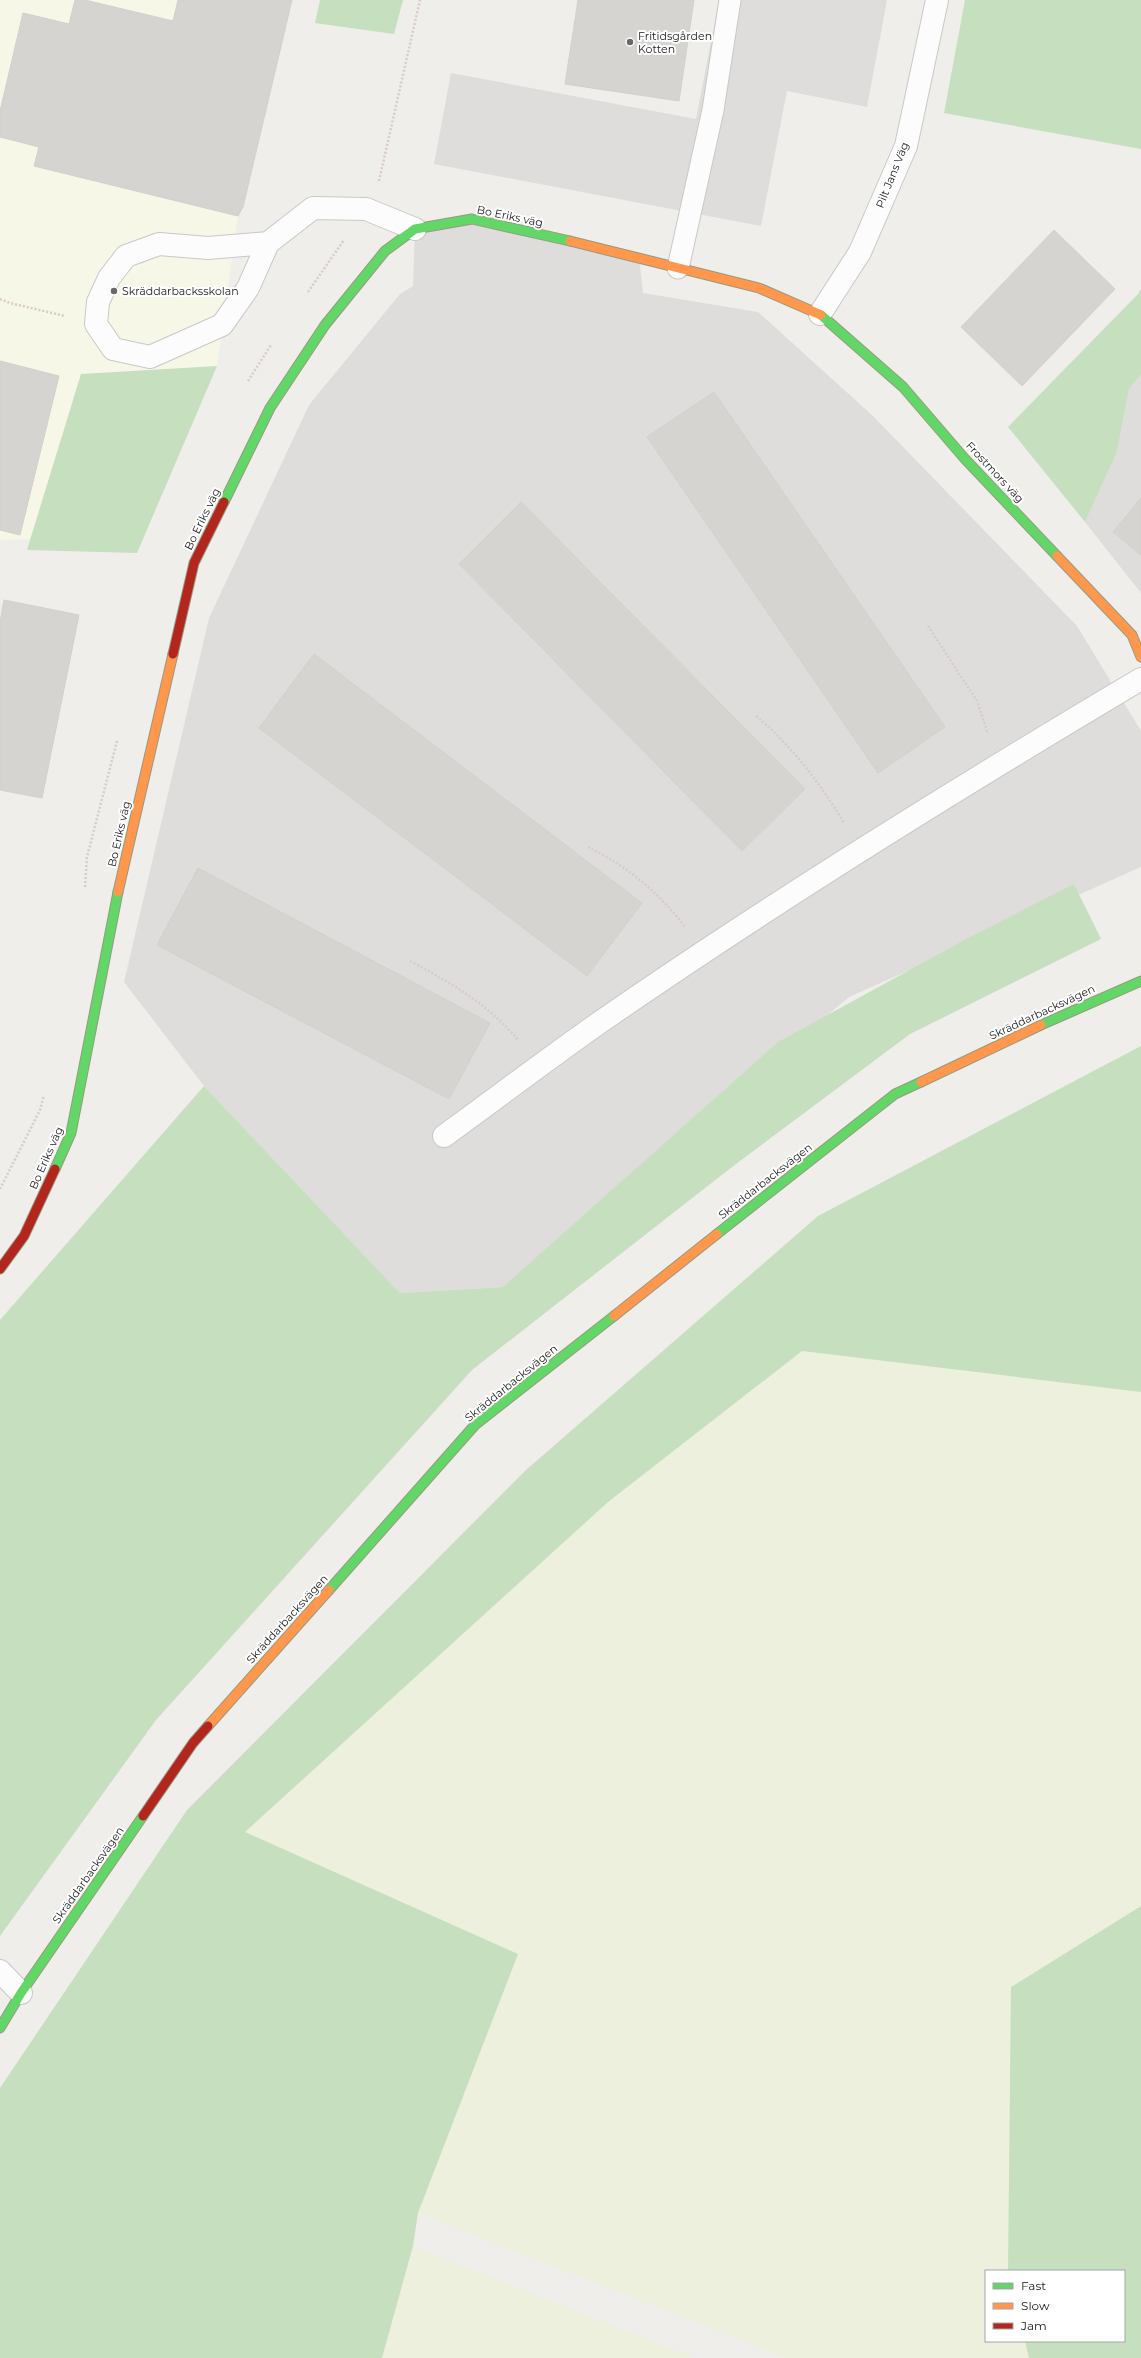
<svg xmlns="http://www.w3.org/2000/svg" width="1141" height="2358" font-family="Montserrat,sans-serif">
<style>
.residential{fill:#dedddb}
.education{fill:#f6f7e6}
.farmland{fill:#edf0dd}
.forest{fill:#c6dfbe}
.building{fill:#d6d4d1;stroke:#d2d0cb}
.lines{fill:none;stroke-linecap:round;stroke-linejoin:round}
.lane-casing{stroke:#c8c8c6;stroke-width:23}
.street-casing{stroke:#c8c8c6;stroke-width:24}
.fast-casing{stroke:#969a80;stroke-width:11}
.slow-casing{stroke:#969a80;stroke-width:11}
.jam-casing{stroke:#969a80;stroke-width:11}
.path{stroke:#d8cbc8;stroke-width:2.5;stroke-dasharray:2 2;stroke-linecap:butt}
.lane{stroke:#fdfcfc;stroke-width:21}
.street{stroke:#fdfcfc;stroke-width:22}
.fast{stroke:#63d668;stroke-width:9}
.slow{stroke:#ff974d;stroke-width:9}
.jam{stroke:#b3261e;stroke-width:9}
.poi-dot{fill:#696967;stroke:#fff;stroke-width:1.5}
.labels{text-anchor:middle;stroke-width:4;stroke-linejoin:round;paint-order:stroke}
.poi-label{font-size:11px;fill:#212121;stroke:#fff;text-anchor:start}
.street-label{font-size:11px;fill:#212121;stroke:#fff}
</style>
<rect width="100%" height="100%" fill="#efeeea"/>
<g class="residential">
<path d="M 719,0 L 887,0 L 867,107 L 787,91 L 761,226 L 434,164 L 451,73 L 696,119 Z"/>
<path d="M 472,219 L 639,257 L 643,293 L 758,312 L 873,416 L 1077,626 L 1141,731 L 1141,867 L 849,997 L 503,1287 L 400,1293 L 204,1086 L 124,982 L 209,618 L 309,405 L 400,294 L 413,286 L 415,229 Z"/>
<path d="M 1141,374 L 1141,593 L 1085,522 L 1117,452 L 1129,389 Z"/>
</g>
<path class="education" d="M 0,0 L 292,0 L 243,207 L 238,216 L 217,366 L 57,539 L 0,540 Z"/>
<g class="farmland">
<path d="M 802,1351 L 1141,1392 L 1141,1906 L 1011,1987 L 1008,2271 L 986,2271 L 986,2341 L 1025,2341 L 1029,2358 L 786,2358 L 418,2213 L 518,1954 L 245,1832 L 608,1502 Z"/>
<path d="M 413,2246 L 695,2358 L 382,2358 Z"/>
</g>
<g class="forest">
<path d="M 320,0 L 403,0 L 394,34 L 315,23 Z"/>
<path d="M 965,0 L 1141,0 L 1141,149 L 944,113 Z"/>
<path d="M 1141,288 L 1141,374 L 1129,389 L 1117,452 L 1085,522 L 1008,427 L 1139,293 Z"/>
<path d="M 217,366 L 137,553 L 27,550 L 81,374 Z"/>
<path d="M 1074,884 L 1101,939 L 910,1034 L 732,1167 L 472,1370 L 156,1720 L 0,1936 L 0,1320 L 204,1086 L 400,1293 L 503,1287 L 778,1042 L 968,938 Z"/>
<path d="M 1141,1046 L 1141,1392 L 802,1351 L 608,1502 L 245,1832 L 518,1954 L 418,2213 L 413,2246 L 382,2358 L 0,2358 L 0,2088 L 187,1810 L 526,1470 L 818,1216 Z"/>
<path d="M 1141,1906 L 1141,2358 L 1029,2358 L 1025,2341 L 1124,2341 L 1124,2271 L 1008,2271 L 1011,1987 Z"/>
</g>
<g class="building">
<path d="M 75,0 L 85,0 L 173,21 L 178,0 L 292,0 L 243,207 L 238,216 L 34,166 L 39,147 L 0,137 L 0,111 L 23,13 L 69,24 Z"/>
<path d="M 578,0 L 694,0 L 679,101 L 565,84 Z"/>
<path d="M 1054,230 L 1115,289 L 1022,386 L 961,327 Z"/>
<path d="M 0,361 L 59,376 L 20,535 L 0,530 Z"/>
<path d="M 714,392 L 945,727 L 878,773 L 647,437 Z"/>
<path d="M 1141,498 L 1141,555 L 1113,532 Z"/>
<path d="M 521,502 L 805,789 L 742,851 L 459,564 Z"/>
<path d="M 4,600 L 79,615 L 42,798 L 0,790 L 0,622 Z"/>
<path d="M 314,654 L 642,903 L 587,976 L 259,728 Z"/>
<path d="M 198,868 L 490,1023 L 449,1099 L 157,945 Z"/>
</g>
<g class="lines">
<defs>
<path id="lane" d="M 678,268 L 713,110 L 730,0"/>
<g id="street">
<path d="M 268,243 L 208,248 L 159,244 L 126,256 L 109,278 L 98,302 L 96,324 L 113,349 L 150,357 L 222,325 L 248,288 L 268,243 L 313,208 L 366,209 L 415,229"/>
<path d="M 820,314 L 860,252 L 906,146 L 937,0"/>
<path d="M 444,1136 C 495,1099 545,1061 596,1025 C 773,902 956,789 1141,679"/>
<path d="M 0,1971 L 21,1993"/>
</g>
<g id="fast">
<path d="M 821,315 L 903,387 L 965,459 L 1057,556"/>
<path d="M 224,502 L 270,408 L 325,325 L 385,251 L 415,229 L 472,219 L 570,241"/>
<path d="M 1041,1025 L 1141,981"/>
<path d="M 55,1169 L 71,1133 L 118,892"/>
<path d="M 717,1234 L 895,1094 L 921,1082"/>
<path d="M 329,1590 L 475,1425 L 614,1316"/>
<path d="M 0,2028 L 21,1993 L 143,1816"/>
</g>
<g id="slow">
<path d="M 570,241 L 759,288 L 821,315"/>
<path d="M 1057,556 L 1132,635 L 1141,657"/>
<path d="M 118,892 L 173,654"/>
<path d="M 921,1082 L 1041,1025"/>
<path d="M 614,1316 L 717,1234"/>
<path d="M 208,1726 L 329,1590"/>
</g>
<g id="jam">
<path d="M 173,654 L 194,563 L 224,502"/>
<path d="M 0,1269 L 24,1236 L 55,1169"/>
<path d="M 143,1816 L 193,1743 L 208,1726"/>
</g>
</defs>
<use href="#lane" class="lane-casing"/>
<use href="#street" class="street-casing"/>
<use href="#fast" class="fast-casing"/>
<use href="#slow" class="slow-casing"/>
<use href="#jam" class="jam-casing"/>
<g class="path">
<path d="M 379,181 L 420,0"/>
<path d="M 308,292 L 344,240"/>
<path d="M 0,299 L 10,303 L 65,316"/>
<path d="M 248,381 L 271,345"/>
<path d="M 928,626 L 977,701 L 988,734"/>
<path d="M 756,716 C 792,746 820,783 844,823"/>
<path d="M 588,847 C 625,865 660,893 685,927"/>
<path d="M 85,887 L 87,857 L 117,741"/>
<path d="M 410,961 C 452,984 487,1003 519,1041"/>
<path d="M 0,1189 L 40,1110 L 44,1095"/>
</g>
<use href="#lane" class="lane"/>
<use href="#street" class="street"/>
<use href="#fast" class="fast"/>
<use href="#slow" class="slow"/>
<use href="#jam" class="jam"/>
</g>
<g class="poi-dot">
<circle cx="630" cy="42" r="4"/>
<circle cx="114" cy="291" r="4"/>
</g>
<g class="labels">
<g class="poi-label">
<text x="638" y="40">Fritidsgården<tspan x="638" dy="13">Kotten</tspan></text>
<text x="122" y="295">Skräddarbacksskolan</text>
</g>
<g class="street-label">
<text transform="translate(892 175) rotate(-68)" y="4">Pilt Jans Väg</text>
<text transform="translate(510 216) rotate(12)" y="4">Bo Eriks väg</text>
<text transform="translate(995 472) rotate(47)" y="4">Frostmors väg</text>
<text transform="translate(202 519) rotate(-64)" y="4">Bo Eriks väg</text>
<text transform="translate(119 834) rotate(-77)" y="4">Bo Eriks väg</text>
<text transform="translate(1042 1012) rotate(-25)" y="4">Skräddarbacksvägen</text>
<text transform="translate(46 1158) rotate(-66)" y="4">Bo Eriks väg</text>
<text transform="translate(765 1181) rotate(-38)" y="4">Skräddarbacksvägen</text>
<text transform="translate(511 1383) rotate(-39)" y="4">Skräddarbacksvägen</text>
<text transform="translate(287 1619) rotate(-48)" y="4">Skräddarbacksvägen</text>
<text transform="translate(88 1875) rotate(-55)" y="4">Skräddarbacksvägen</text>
</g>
</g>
<rect x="985" y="2270" width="140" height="72" fill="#ffffff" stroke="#a6a6a6"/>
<rect x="993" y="2283" width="20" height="6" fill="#63d668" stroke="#a6a6a6"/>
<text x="1021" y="2290" font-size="12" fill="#212121">Fast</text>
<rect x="993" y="2303" width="20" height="6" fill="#ff974d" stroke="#a6a6a6"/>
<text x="1021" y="2310" font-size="12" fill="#212121">Slow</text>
<rect x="993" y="2323" width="20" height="6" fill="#b3261e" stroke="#a6a6a6"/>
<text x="1021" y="2330" font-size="12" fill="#212121">Jam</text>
</svg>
